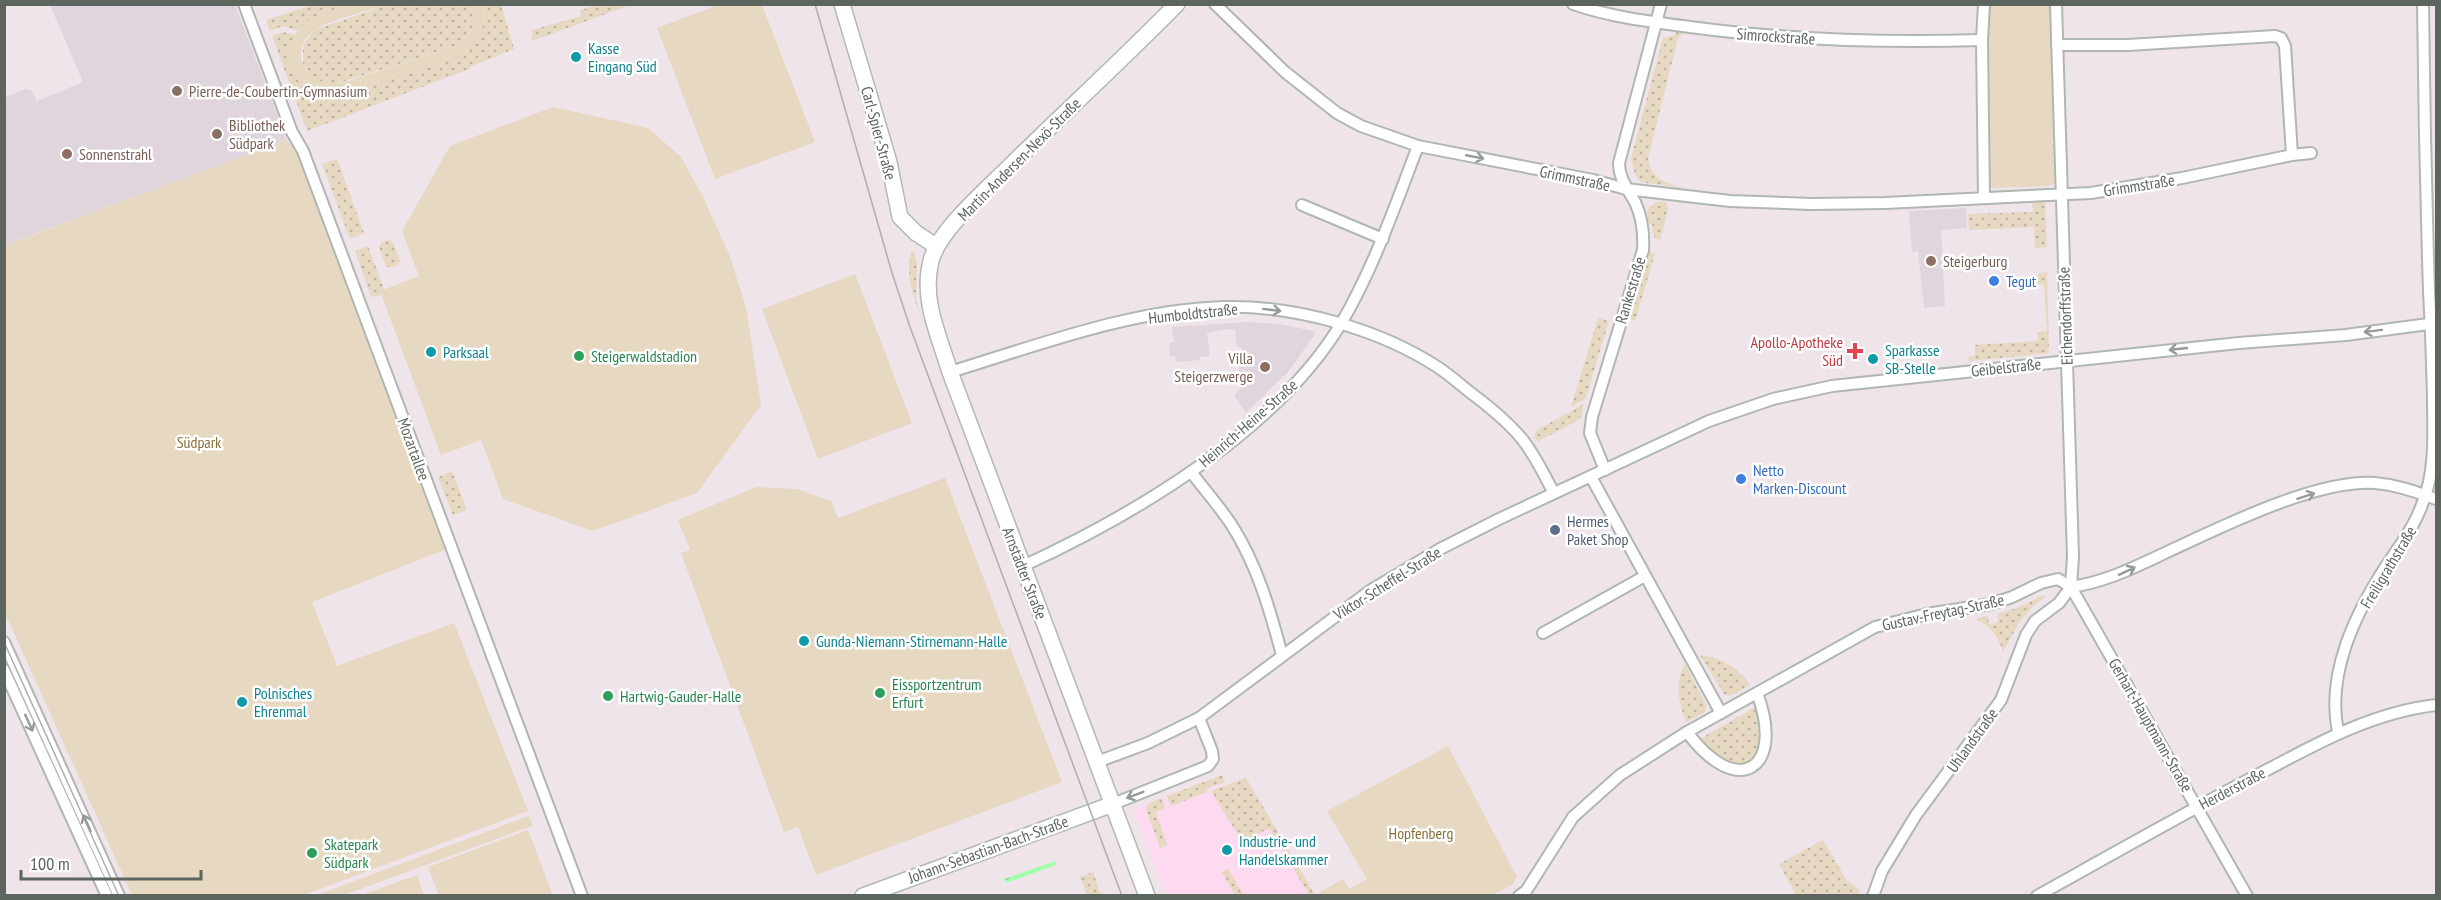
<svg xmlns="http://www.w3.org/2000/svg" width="2441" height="900" font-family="'PT Sans Narrow',sans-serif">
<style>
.commercial{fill:#fedaf0}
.education{fill:#e1d5dd}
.grass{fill:url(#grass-dots)}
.green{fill:#e6d8c1}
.water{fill:url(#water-ripples)}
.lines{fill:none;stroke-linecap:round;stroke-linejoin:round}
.street-casing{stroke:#b0b7b2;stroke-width:14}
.secondary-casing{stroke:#b1b9b3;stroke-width:18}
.street{stroke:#fff;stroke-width:10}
.secondary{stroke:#fff;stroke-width:15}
.tram{stroke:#adafad;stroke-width:1.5}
.oneway{stroke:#959b96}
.culture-dot{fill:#0f9aa8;stroke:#fff;stroke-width:2}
.education-dot{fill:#8d6e63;stroke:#fff;stroke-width:2}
.shop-dot{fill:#3f7fe0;stroke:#fff;stroke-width:2}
.health-dot{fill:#e0444e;stroke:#fff;stroke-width:2}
.leisure-dot{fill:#2e9e5b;stroke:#fff;stroke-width:2}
.service-dot{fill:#5c6f8a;stroke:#fff;stroke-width:2}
.labels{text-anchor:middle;stroke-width:5;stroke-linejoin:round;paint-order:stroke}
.street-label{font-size:16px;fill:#5c655e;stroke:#fff}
.culture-label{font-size:16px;fill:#0d838f;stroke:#fff;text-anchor:start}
.education-label{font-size:16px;fill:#785e54;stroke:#fff;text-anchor:start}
.shop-label{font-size:16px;fill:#366cbe;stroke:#fff;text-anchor:start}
.health-label{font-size:16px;fill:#be3a42;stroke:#fff;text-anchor:end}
.leisure-label{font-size:16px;fill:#27864d;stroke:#fff;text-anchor:start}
.park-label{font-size:16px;fill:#896f37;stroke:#fff}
.service-label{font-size:16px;fill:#4e5e75;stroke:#fff;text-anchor:start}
</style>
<defs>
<pattern id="grass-dots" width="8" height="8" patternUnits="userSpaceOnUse" patternTransform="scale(1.5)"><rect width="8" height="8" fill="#e6d8c1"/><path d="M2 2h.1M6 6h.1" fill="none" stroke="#beb3a0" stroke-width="1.8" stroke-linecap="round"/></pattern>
<pattern id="water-ripples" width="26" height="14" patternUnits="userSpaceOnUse" patternTransform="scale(1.5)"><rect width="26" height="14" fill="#a4ffaa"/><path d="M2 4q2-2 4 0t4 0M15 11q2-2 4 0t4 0" fill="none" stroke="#89d28e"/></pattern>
</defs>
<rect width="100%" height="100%" fill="#efe4ea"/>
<path class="commercial" d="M 1246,778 L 1315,895 L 1166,895 L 1134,812 L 1135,809 L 1167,796 L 1171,806 Z"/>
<g class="education">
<path d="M 50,5 L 235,5 L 287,140 L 5,245 L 5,97 L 26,89 L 31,90 L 37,101 L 83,82 Z"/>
<path d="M 1966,208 L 1967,228 L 1941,230 L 1945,306 L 1924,308 L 1918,251 L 1912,252 L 1909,211 Z"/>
<path d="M 1247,322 L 1279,324 L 1314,331 L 1315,334 L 1288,372 L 1246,413 L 1234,396 L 1240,389 L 1238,359 L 1245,355 L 1242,348 L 1237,347 L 1235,330 L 1228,329 L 1207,333 L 1210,356 L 1200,357 L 1200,360 L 1176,362 L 1175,356 L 1170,356 L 1169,343 L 1174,342 L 1172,327 Z"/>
</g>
<g class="grass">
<path d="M 471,4 C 479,23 470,38 453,47 L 332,85 L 314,79 L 303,64 L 303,46 L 314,30 L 387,5 Z"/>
<path d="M 602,4 L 630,5 L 532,41 L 532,30 L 581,16 L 580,10 Z"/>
<path d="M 313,5 L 352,5 C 332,11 313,15 298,31 L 283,26 L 270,31 L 266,20 Z"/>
<path d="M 483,5 L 501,5 L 514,49 L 472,66 L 469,69 L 307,131 L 272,36 L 283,32 L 296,35 L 292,42 L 298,79 L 344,94 L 468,51 L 485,17 Z"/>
<path d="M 1676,32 L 1684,33 L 1678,38 L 1648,158 C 1651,179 1664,182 1682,188 L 1641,182 L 1635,175 L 1631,158 L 1663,38 L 1675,35 Z"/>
<path d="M 337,159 L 364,233 L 350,239 L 322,164 Z"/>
<path d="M 1660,201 L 1667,203 L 1668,209 L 1660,240 L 1654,238 L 1652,224 L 1649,224 L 1647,212 L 1650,206 Z"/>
<path d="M 2032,202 L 2045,202 L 2047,247 L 2035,248 L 2034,227 L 1969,230 L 1968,214 L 2033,212 Z"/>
<path d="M 388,240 L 393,242 L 400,261 L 398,265 L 390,268 L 386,266 L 379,247 L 381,243 Z"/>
<path d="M 368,246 L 384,289 L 380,291 L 381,295 L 371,297 L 355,251 Z"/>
<path d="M 912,249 L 917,262 L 916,299 L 923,324 C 914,295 904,280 912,249 Z"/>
<path d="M 1650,252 L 1655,254 L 1635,321 L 1630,319 Z"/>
<path d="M 2047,272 L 2049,353 L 1969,361 L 1967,357 L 1975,356 L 1975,345 L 2038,341 L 2038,332 L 2047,331 L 2044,284 L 2035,284 L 2035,279 L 2039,273 Z"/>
<path d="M 1598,318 L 1609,321 L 1586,398 L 1571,407 Z"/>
<path d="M 1584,404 L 1580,419 L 1539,441 L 1533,438 L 1537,430 Z"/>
<path d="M 452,471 L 467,510 L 453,515 L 438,477 Z"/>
<path d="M 2043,595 L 2045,597 L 2032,607 L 2020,621 L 2003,652 C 1999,638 1991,626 1977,620 L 1977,618 L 1988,616 L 1989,624 L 1998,623 L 1997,614 L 2017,608 Z"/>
<path d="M 1700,655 C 1720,657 1740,669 1750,685 L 1730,696 L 1724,694 Z"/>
<path d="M 1685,664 L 1706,705 L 1705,712 L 1686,723 C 1679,703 1674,682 1685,664 Z"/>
<path d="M 1757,706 L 1762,731 L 1760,752 C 1756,756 1751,763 1745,765 C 1728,771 1709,751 1700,739 Z"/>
<path d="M 1222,775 L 1225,782 L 1206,789 L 1207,792 L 1171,806 L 1167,796 Z"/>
<path d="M 1246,778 L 1315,895 L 1309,895 L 1269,828 L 1243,843 L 1211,791 Z"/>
<path d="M 1161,798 L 1165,808 L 1156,812 L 1167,845 L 1160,848 L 1146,809 L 1148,804 Z"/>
<path d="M 1823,840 L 1847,881 L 1860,890 L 1858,895 L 1796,895 L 1779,864 Z"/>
<path d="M 1228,869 L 1244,895 L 1235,895 L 1222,872 Z"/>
<path d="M 1093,872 L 1101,895 L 1087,895 L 1080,877 Z"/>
</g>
<g class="green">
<path d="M 352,4 L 387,5 C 368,11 326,20 312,32 C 286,54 309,89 342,83 L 453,47 C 470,38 479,23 471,5 L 483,5 C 487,29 479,45 457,57 L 344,94 C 306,100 273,64 298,31 C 310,14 334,10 352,4 Z"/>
<path d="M 718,5 L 762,5 L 815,142 L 715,179 L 657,28 Z"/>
<path d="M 1989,5 L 2050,5 L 2056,183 L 2049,186 L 1988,188 L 1987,40 Z"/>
<path d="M 553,107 L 648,128 L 681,157 L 704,199 L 729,254 L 746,307 L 761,405 L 697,493 L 593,531 L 503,499 L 481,440 L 441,455 L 380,291 L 419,276 L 402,231 L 450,146 Z"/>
<path d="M 287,140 L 300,154 L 447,549 L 312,602 L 337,666 L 454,623 L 528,811 L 304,895 L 132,895 L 5,613 L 4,246 Z"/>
<path d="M 855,274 L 912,423 L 818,459 L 762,309 Z"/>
<path d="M 945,478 L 1062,782 L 816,875 L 798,827 L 784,832 L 681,553 L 690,550 L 678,520 L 756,487 L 797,489 L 831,501 L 838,518 Z"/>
<path d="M 1448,746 L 1517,877 L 1513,884 L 1493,895 L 1315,895 L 1343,879 L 1349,889 L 1367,879 L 1327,811 Z"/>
<path d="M 529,816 L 533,826 L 518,831 L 344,895 L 317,895 Z"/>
<path d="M 528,830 L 552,893 L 546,896 L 439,895 L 428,867 Z"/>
<path d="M 417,875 L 424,895 L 362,895 Z"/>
</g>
<path class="water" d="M 1055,861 L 1056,865 L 1006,883 L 1004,879 Z"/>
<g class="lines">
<defs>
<g id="street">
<path d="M 244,4 L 292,132 L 303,151 L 582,896"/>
<path d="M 1215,4 L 1285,72 L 1337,113 L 1361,126 L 1418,146 L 1593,180 L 1626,189 L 1730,201 L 1811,204 L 1885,203 L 2091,193 L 2182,178 L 2292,155 L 2311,153"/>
<path d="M 1573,4 C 1610,17 1651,22 1690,27 C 1787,40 1884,43 1982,40"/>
<path d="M 2056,4 L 2073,556 L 2071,587"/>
<path d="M 2057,45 L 2128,45 L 2275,36 L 2281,38 L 2285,46 L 2292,155"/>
<path d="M 1984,198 L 1982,40 L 1984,4"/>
<path d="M 1302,205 L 1383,239"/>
<path d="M 950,372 C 1039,345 1130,310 1223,307 C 1294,305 1380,329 1439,368 C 1451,376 1463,387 1475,396 C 1492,409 1508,422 1522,439 C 1535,455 1544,475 1554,493"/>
<path d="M 1605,470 L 1590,433 L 1592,417 L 1643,250 C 1644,234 1642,217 1635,202 C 1628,189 1619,179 1619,163 L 1661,4"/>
<path d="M 1191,472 C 1204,489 1219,506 1231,524 C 1257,564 1270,610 1282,655"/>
<path d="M 1591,477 L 1721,713"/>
<path d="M 1023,566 C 1134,515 1278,430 1342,322 C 1374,267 1395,206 1418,146"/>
<path d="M 2071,587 L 2247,896"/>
<path d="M 1543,633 L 1645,576"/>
<path d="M 4,642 L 119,896"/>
<path d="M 4,670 L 107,896"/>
<path d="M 1687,732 C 1737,800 1786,770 1757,693"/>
<path d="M 2338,732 C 2326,674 2355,614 2386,566 C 2405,539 2422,515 2429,482 C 2435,453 2433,425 2433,396 C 2432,361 2431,326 2429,291 C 2426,196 2424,100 2423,4"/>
<path d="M 1097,762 L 1148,743 L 1199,718 L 1371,590 L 1440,549 L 1499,519 L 1709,421 L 1773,399 L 1832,386 L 2239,343 L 2346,335 L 2436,323"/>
<path d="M 1113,804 L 1208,766 L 1213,759 L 1212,751 L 1199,718"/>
<path d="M 1519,896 L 1526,891 L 1573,817 L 1620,775 L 1687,732 L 1875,627 L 1927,614 L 1991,604 L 2012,597 L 2041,583 L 2058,579 L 2071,587 C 2105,582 2133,568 2165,553 C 2219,528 2316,479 2375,483 C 2398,485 2416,492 2436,499"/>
<path d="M 1873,896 L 1882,871 L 1916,815 L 2001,700 L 2026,635 L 2035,621 L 2059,603 L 2071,587"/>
<path d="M 2037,896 C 2107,857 2176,818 2246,781 C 2307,749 2367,713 2436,705"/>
</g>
<g id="secondary">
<path d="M 842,4 L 889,162 L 900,217 L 916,233 L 936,246"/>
<path d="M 863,896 L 1113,804"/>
<path d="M 1147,896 L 950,372 C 939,336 921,299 931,261 C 938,231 987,189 1009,167 C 1065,112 1122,60 1177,4"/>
</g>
</defs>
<use href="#street" class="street-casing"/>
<use href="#secondary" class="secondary-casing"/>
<use href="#street" class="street"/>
<use href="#secondary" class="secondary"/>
<g class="tram">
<path d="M 815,4 L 892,273 L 910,327 L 1122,896"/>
<path d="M 4,642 L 119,896"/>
</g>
</g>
<defs><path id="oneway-shaft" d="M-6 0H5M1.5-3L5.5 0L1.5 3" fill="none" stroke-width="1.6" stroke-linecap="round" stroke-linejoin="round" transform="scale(1.5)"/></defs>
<g class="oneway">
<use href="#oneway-shaft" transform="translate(1475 157) rotate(11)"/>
<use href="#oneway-shaft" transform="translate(1272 310) rotate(7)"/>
<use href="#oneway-shaft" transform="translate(2373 331) rotate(173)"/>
<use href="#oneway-shaft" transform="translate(2178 349) rotate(174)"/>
<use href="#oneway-shaft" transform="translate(2306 496) rotate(-18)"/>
<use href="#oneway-shaft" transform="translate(2127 571) rotate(-25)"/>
<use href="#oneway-shaft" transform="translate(29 723) rotate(65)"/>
<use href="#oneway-shaft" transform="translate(1135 795) rotate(159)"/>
<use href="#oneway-shaft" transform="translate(87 823) rotate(-114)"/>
</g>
<g class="culture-dot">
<circle cx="576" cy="57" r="6"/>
<circle cx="431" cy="352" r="6"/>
<circle cx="1873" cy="359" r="6"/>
<circle cx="804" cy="641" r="6"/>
<circle cx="242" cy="702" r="6"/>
<circle cx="1227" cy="850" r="6"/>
</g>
<g class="education-dot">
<circle cx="177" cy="91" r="6"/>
<circle cx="217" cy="134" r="6"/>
<circle cx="67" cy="154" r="6"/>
<circle cx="1931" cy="261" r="6"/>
<circle cx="1265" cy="367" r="6"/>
</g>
<g class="shop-dot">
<circle cx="1994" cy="281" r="6"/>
<circle cx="1741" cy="479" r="6"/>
</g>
<path class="health-dot" d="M1852 342h6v6h6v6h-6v6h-6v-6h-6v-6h6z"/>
<g class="leisure-dot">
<circle cx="579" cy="356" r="6"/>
<circle cx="880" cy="693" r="6"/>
<circle cx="608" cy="696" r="6"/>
<circle cx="312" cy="853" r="6"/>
</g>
<circle class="service-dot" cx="1555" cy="530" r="6"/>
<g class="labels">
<g class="street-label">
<text transform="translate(1776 36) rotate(4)" y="6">Simrockstraße</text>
<text transform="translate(879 133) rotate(75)" y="6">Carl-Spier-Straße</text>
<text transform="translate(1019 159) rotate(-45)" y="6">Martin-Andersen-Nexö-Straße</text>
<text transform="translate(1575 178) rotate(12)" y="6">Grimmstraße</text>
<text transform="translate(2139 185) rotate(-9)" y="6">Grimmstraße</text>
<text transform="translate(1630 290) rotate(-73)" y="6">Rankestraße</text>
<text transform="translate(1193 313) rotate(-6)" y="6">Humboldtstraße</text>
<text transform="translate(2065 316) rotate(-92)" y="6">Eichendorffstraße</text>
<text transform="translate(2006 367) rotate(-6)" y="6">Geibelstraße</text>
<text transform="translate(1248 423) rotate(-41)" y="6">Heinrich-Heine-Straße</text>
<text transform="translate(414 449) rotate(70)" y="6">Mozartallee</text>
<text transform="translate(2388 567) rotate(-59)" y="6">Freiligrathstraße</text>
<text transform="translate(1025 573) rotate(69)" y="6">Arnstädter Straße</text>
<text transform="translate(1387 583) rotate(-32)" y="6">Viktor-Scheffel-Straße</text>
<text transform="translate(1943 612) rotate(-12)" y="6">Gustav-Freytag-Straße</text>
<text transform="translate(2151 725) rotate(60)" y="6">Gerhart-Hauptmann-Straße</text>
<text transform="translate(1972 740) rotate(-54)" y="6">Uhlandstraße</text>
<text transform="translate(2232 788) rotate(-28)" y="6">Herderstraße</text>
<text transform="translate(988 849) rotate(-20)" y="6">Johann-Sebastian-Bach-Straße</text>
</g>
<g class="culture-label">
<text x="588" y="54">Kasse<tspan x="588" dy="18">Eingang Süd</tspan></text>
<text x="1885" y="356">Sparkasse<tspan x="1885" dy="18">SB-Stelle</tspan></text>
<text x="443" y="358">Parksaal</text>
<text x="816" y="647">Gunda-Niemann-Stirnemann-Halle</text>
<text x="254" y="699">Polnisches<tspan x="254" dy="18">Ehrenmal</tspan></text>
<text x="1239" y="847">Industrie- und<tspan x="1239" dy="18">Handelskammer</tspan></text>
</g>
<g class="education-label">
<text x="189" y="97">Pierre-de-Coubertin-Gymnasium</text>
<text x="229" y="131">Bibliothek<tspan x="229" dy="18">Südpark</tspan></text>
<text x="79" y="160">Sonnenstrahl</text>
<text x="1943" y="267">Steigerburg</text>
<text x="1253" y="364" text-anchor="end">Villa<tspan x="1253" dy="18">Steigerzwerge</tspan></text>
</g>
<g class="shop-label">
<text x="2006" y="287">Tegut</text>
<text x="1753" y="476">Netto<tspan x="1753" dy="18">Marken-Discount</tspan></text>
</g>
<g class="health-label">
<text x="1843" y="348">Apollo-Apotheke<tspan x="1843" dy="18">Süd</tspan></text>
</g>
<g class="leisure-label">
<text x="591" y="362">Steigerwaldstadion</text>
<text x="892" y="690">Eissportzentrum<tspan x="892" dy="18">Erfurt</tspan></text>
<text x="620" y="702">Hartwig-Gauder-Halle</text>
<text x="324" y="850">Skatepark<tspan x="324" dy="18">Südpark</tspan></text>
</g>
<g class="park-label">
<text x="199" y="448">Südpark</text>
<text x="1421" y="839">Hopfenberg</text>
</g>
<g class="service-label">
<text x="1567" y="527">Hermes<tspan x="1567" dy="18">Paket Shop</tspan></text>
</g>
</g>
<rect width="2441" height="900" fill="none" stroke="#5c655e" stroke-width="12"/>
<path d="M21 870v9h180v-9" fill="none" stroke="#5c655e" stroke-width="3"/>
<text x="30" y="870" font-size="18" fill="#5c655e" stroke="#ffffff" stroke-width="4.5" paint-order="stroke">100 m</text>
</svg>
